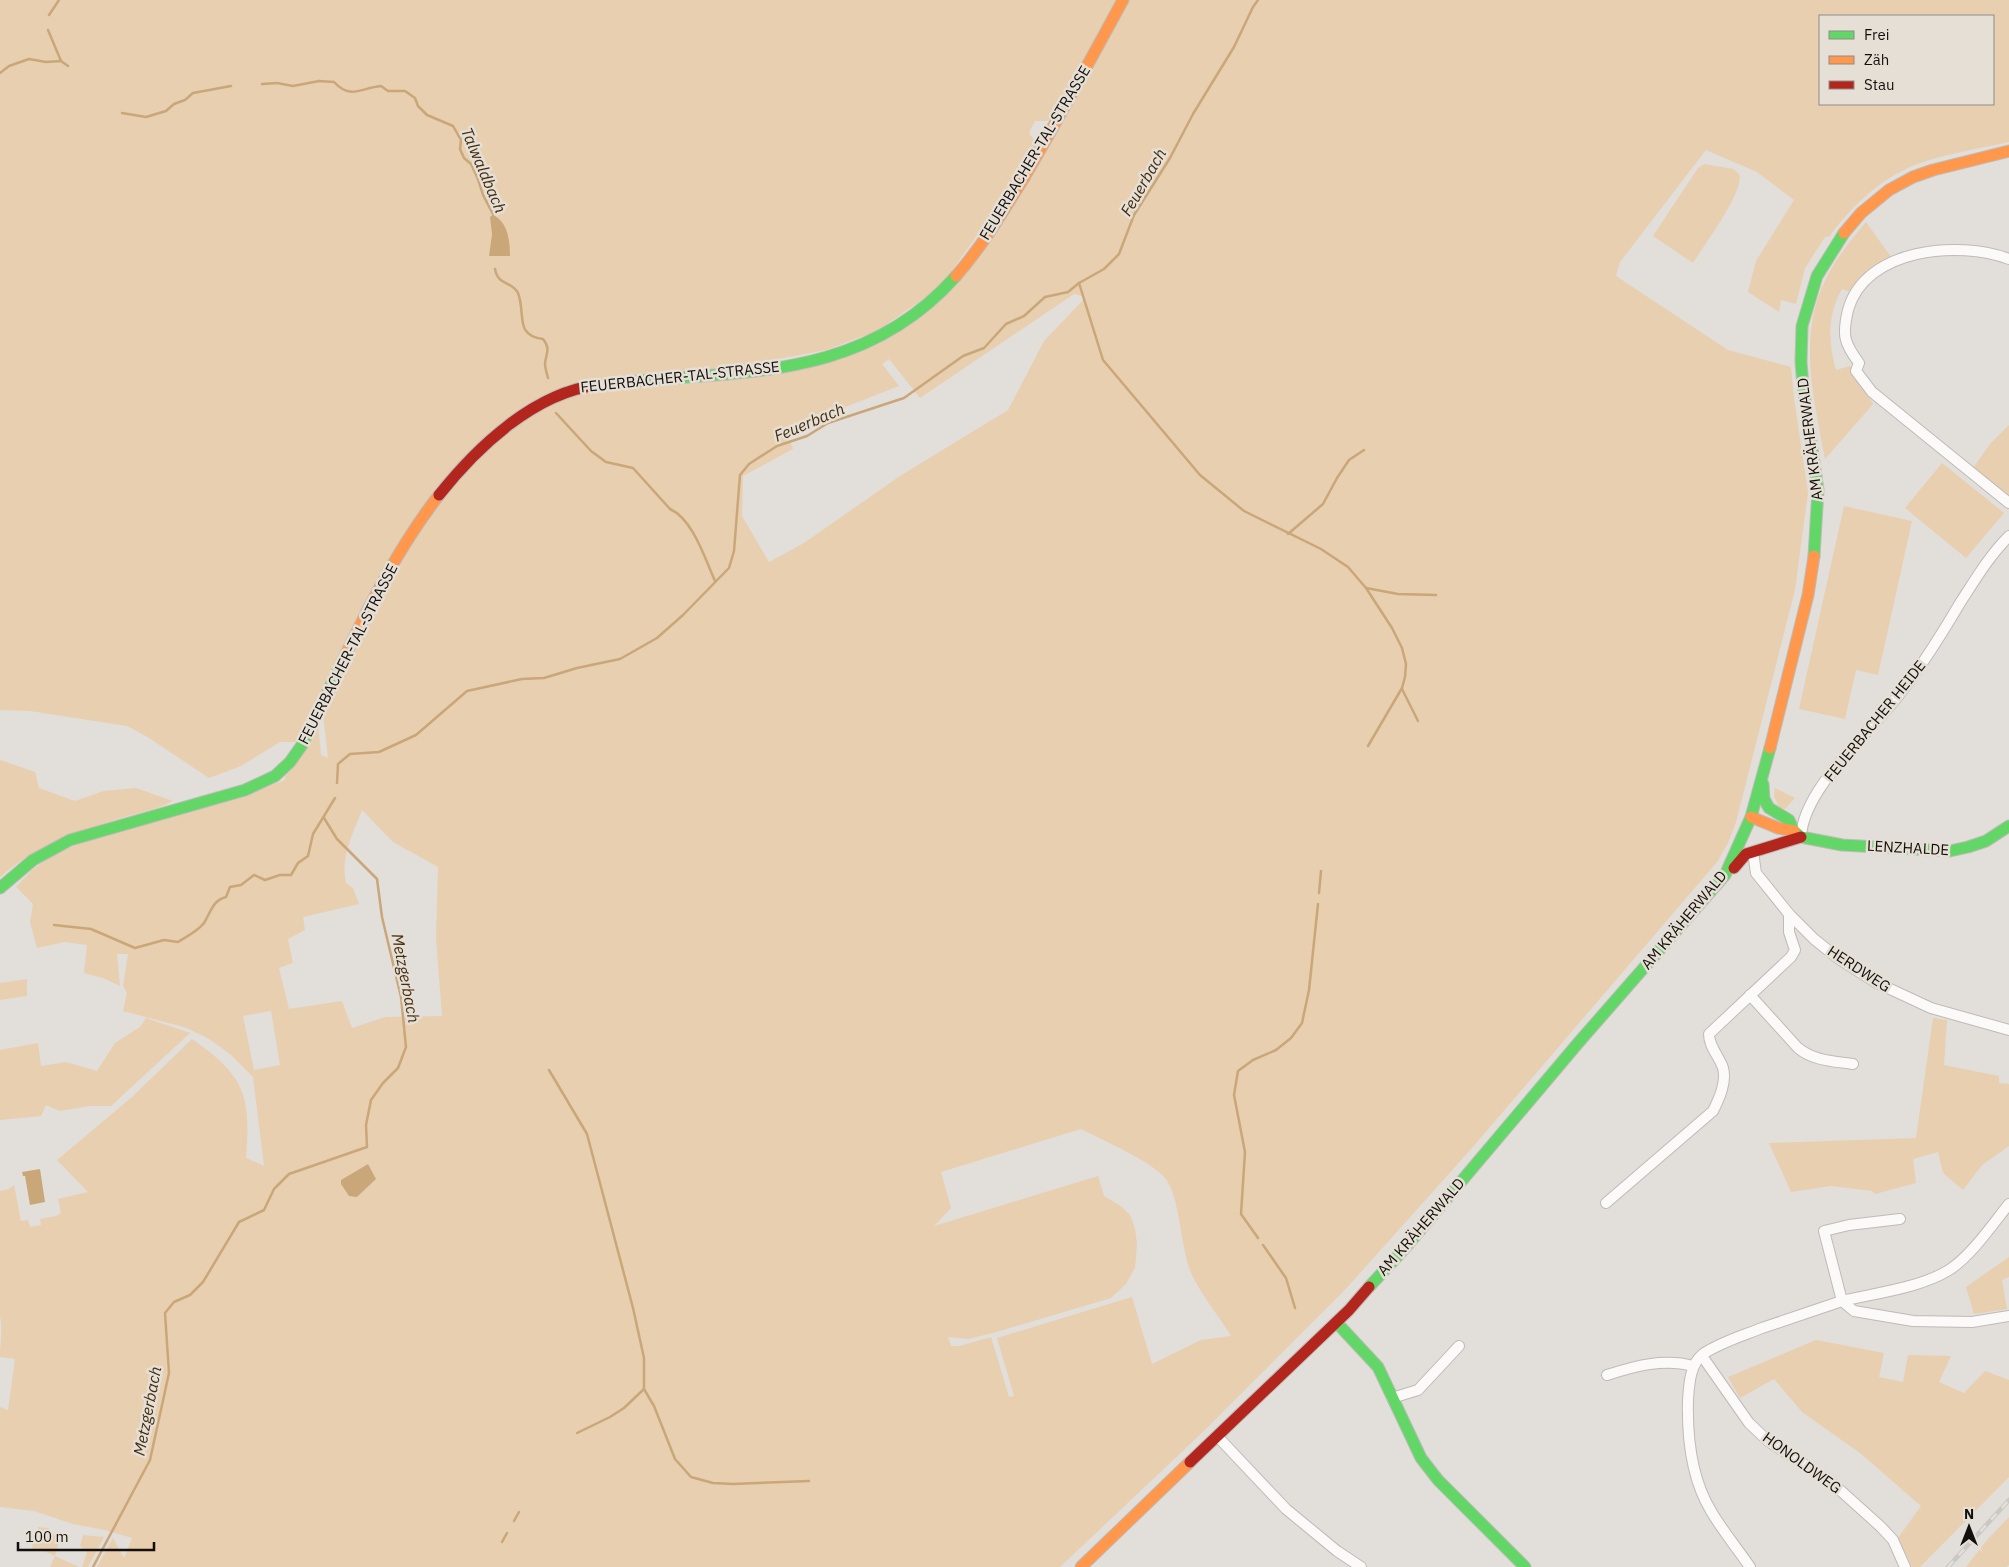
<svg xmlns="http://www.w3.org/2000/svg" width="2009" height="1567" font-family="'IBM Plex Sans',sans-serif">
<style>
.green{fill:#e8cfb0;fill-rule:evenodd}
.water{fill:#caa779}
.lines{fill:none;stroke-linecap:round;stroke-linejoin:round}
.stream{stroke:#caa779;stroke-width:2.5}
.street-casing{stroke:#bebbb8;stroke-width:12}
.fast-casing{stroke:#bebbb8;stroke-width:13}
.slow-casing{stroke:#bebbb8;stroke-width:13}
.jam-casing{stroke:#bebbb8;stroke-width:13}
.street{stroke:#fbfaf9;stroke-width:10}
.fast{stroke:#63d668;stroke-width:11}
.slow{stroke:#ff974d;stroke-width:11}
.jam{stroke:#b3261e;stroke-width:11}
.rail-casing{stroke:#c9c8c6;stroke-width:4.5}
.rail{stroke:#e6dfd6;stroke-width:2.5;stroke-dasharray:8;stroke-linecap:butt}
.labels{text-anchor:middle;stroke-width:5;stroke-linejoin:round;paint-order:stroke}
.street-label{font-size:15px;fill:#120f0c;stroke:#e6dfd6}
.water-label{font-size:16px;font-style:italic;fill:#412d10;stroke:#e6dfd6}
</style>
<rect width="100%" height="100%" fill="#e2deda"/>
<g class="green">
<path d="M 0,0 L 1118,0 L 1053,118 L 1047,121 L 1035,121 L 1029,133 L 1038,145 L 1009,191 L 940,287 L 877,331 L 826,350 L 746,365 L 567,385 L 452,473 L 296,742 L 280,742 L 241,766 L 209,778 L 146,736 L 127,726 L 30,711 L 0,710 ZM 492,234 L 510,256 L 489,256 Z"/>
<path d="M 1129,0 L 2009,0 L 2009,142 C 1981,148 1951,153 1923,162 C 1884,175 1853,204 1829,237 L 1825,237 L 1805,268 L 1796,304 L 1781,300 L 1779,312 L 1748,292 L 1756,261 L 1794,200 L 1757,172 L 1706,150 L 1620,262 L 1616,276 L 1728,350 L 1791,367 L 1794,398 L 1808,493 L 1795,590 L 1736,822 L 1728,843 L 1717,862 L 1472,1148 L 1343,1292 L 1207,1428 L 1060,1567 L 97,1567 L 113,1538 L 124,1558 L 132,1538 L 105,1530 L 73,1524 L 34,1511 L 0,1507 L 0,1407 L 8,1410 L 15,1359 L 0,1357 C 0,1342 3,1330 0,1316 L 0,1191 L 9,1189 L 14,1185 L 21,1221 L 28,1220 L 30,1227 L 41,1225 L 40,1219 L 56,1216 L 61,1213 L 58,1199 L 88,1192 L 57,1160 L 132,1097 L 192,1039 C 245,1076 251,1095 246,1158 L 264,1166 L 253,1077 L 231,1055 L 209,1039 L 187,1028 L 123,1011 L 127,993 L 123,986 L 128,954 L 117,954 L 120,986 L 103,978 L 84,973 L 87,945 L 65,942 L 37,948 L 30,922 L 33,904 L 16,887 L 32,870 L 50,857 L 80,843 L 238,798 L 285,780 L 285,777 L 318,724 L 321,755 L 328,758 L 323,714 L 378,603 L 418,534 L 459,477 L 498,440 L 546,405 L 571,394 L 826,361 L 948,291 ZM 1820,16 L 1993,16 L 1993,104 L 1820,104 ZM 1074,294 L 1086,297 L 1044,341 L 1008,410 L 900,476 L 804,543 L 769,562 L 742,516 L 743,476 L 793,449 L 786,431 L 773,435 L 899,386 L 882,364 L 889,359 L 920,398 ZM 362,810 L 393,842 L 438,867 L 436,938 L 442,1016 L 385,1017 L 352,1028 L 342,1001 L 289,1009 L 279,968 L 293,963 L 288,939 L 305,930 L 303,917 L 359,904 L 353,888 L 346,883 C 340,857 353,834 362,810 ZM 271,1011 L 280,1065 L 254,1070 L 243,1016 ZM 1081,1129 C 1102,1140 1152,1161 1166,1179 C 1181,1201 1180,1248 1192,1275 C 1202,1296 1219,1316 1231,1336 L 1201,1340 L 1152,1364 L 1132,1297 L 997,1338 L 1014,1396 L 1009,1397 L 991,1337 L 960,1346 L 951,1346 L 948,1337 L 968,1339 L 993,1333 L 1111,1298 L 1126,1284 L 1135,1268 L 1137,1244 L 1135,1229 L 1130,1215 L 1121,1206 L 1104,1196 L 1098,1176 L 934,1226 L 951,1208 L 941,1172 ZM 368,1164 L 376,1179 L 357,1197 L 341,1180 Z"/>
<path d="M 1705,164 L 1733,169 L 1739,174 C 1746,189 1703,247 1693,263 L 1653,236 L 1698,168 Z"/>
<path d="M 1866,222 L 1891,257 L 1863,276 L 1851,292 L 1842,289 C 1827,315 1828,342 1836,370 L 1850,366 L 1873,404 L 1825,459 C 1814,399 1796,333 1828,275 C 1838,256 1852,239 1866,222 Z"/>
<path d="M 2009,425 L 2009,500 L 1973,468 L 1990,444 Z"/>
<path d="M 1942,463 L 2004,513 L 1966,558 L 1905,508 Z"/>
<path d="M 1844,506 L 1912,521 L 1878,675 L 1856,670 L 1845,719 L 1799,709 Z"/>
<path d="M 0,760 L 35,772 L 39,788 L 75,801 L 104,791 L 136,788 L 173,801 C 156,810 136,813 118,819 C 76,832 33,848 0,877 Z"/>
<path d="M 1775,788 L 1795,798 L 1785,809 L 1779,807 L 1774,796 Z"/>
<path d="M 27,979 L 27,996 L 0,1000 L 0,983 Z"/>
<path d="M 146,1018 L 190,1033 L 111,1106 L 89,1106 L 60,1111 L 46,1105 L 41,1116 L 0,1120 L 0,1050 L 38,1043 L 41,1066 L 66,1062 L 97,1071 L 115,1043 L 140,1027 Z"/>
<path d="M 1933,1018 L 1947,1020 L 1944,1065 L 1999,1076 L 1999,1083 L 2009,1084 L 2009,1146 L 1982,1165 L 1963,1190 L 1943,1173 L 1938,1152 L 1913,1159 L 1916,1183 L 1875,1194 L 1872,1191 L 1831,1186 L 1791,1192 L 1769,1143 L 1916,1138 Z"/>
<path d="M 2009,1257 L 2009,1277 L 2002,1280 L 2007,1309 L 1974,1314 L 1966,1287 Z"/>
<path d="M 1816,1340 L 1884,1353 L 1879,1377 L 1903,1382 L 1908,1355 L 1951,1356 L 1939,1382 L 1964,1393 L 1985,1371 L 2009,1380 L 2009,1477 L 1920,1567 L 1912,1567 L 1898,1538 L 1921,1506 L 1860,1453 L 1802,1412 L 1774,1379 L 1740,1398 L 1728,1377 Z"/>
<path d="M 2009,1517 L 2009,1565 L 2006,1567 L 1966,1567 L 1987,1540 Z"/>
<path d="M 38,1527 L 49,1528 L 50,1533 L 54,1535 L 58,1545 L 55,1556 L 79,1567 L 50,1567 L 55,1556 L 39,1549 L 33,1551 L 32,1541 L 39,1540 Z"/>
<path d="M 83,1535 L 104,1537 L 88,1567 L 82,1567 L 87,1552 L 80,1546 Z"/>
</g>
<g class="water">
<path d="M 493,215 C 508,222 510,241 510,256 L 489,256 L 492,234 L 490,217 Z"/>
<path d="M 368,1164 L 376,1179 L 357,1197 L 349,1196 L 341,1184 L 341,1180 Z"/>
<path d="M 40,1169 L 45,1202 L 30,1205 L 25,1176 L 23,1176 L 22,1172 Z"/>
</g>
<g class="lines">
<g class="stream">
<path d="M 49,15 L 59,0"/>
<path d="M 48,30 L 61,61"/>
<path d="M 0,73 L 9,66 L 29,59 L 46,62 L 61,61 L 68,66"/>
<path d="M 262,84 L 277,83 L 293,86 L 319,81 L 334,82 C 351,100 360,88 381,86 L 388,91 L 405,91 L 415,98 L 418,106 L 427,115 L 453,126 L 461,140 L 460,149 L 464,158 L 471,164 L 478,179 L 483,195 L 494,216"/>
<path d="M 122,113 L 146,117 L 166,111 L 174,104 L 185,100 L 193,93 L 231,86"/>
<path d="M 495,269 C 498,286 512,281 518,293 C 526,313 514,336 543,339 C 551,349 546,353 545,364 C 545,368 547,374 548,378"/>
<path d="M 1079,283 L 1103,360 L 1200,475 L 1244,511 L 1321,549 L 1348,567 L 1366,588 L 1392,628 L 1402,648 L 1406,664 L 1405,677 L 1402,688 L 1368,746"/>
<path d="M 556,413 L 591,451 L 606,462 L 633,468 L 670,509 C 693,519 705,559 715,581"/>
<path d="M 1288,534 L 1323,504 L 1337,478 L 1349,460 L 1364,450"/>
<path d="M 1366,588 L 1398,594 L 1436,595"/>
<path d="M 1402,689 L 1418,721"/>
<path d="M 337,783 L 338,764 L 350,754 L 379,752 L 416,735 L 467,691 L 522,679 L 544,678 L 577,668 L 620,659 L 657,638 L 683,615 L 729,568 L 734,551 L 740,475 L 749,464 L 777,446 L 807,436 L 828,423 L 904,398 L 963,356 L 984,348 L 1006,324 L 1024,316 L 1045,297 L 1068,292 L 1079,283 L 1104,269 L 1119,254 L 1134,215 L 1170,158 L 1193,114 L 1234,47 L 1253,7 L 1258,0"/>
<path d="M 1319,893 L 1321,871"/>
<path d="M 54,925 L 91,929 L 135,948 L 164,940 L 178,942 C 186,937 198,931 204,923 C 211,912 212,901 226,897 L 230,887 L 241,885 L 254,875 L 265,880 L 280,875 L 291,875 L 298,863 L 308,856 L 313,834 L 335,798"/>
<path d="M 549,1070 L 587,1134 L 633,1308 L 644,1358 L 644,1389 L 654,1406 L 675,1459 L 691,1477 L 713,1483 L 733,1484 L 809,1481"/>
<path d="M 1258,1238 L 1241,1214 L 1245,1152 L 1234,1095 L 1238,1071 L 1253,1060 L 1276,1050 L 1291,1038 L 1302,1023 L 1309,990 L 1318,904"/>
<path d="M 1263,1245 L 1286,1278 L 1295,1308"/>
<path d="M 577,1433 L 610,1417 L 624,1408 L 644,1389"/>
<path d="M 514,1521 L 519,1512"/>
<path d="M 502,1542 L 507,1533"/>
<path d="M 93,1567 L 150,1460 L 169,1373 L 165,1313 L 174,1302 L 190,1295 L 203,1282 L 239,1222 L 264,1210 L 274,1189 L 289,1174 L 367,1147 L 366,1125 L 371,1100 L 383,1083 L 398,1068 L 406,1047 L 401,997 L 382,917 L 377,879 L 337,839 L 324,818"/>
</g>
<defs>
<g id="street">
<path d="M 2009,259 C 1959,240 1865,248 1848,310 C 1842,335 1844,343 1859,363 L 1856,371 L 1872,392 L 2009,503"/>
<path d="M 1801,837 C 1803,790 1865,737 1894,701 C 1919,671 1940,637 1960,603 C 1975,580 1989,556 2009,536"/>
<path d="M 1753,852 L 1756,873 L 1789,914 L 1814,939 L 1839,959 L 1875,982 L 1931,1008 L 2009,1030"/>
<path d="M 1750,995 L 1798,1048 C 1814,1061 1833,1061 1853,1064"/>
<path d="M 1606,1203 L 1713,1111 C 1719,1099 1727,1082 1723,1068 C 1719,1056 1709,1047 1709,1034 L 1791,957 L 1795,950 L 1789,932 L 1789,914"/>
<path d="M 1900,1219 L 1849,1225 L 1824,1231 L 1842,1301 C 1875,1293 1920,1288 1949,1270 C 1971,1256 1992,1225 2009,1204"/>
<path d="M 1702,1356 L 1749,1423 L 1768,1441 L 1831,1482 L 1881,1527 L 1893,1540 L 1905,1567"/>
<path d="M 1607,1375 C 1635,1366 1664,1358 1693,1366"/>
<path d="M 1392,1398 L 1418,1390 L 1459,1346"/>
<path d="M 1217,1436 L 1286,1509 L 1337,1551 L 1361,1567"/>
<path d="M 1750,1567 C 1737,1548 1722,1530 1711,1511 C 1691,1478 1687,1437 1688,1400 C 1689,1385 1690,1364 1703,1354 C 1721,1342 1742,1336 1762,1328 C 1789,1319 1815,1310 1842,1301 L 1854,1311 L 1913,1321 L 1972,1322 L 2009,1316"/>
</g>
<g id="fast">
<path d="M 597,385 C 729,369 859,386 956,276"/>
<path d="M 1814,556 L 1818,490 L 1803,386 L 1801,362 L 1802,326 L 1817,276 L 1844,233"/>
<path d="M 1763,784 L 1764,799 L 1769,808 L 1789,820 L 1794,831 L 1801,837 L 1842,845 L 1950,851 L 1968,847 L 1986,841 L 2009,826"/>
<path d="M 0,888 L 33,860 L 70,840 L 245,790 L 275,776 L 290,762 L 302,745 L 345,656"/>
<path d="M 1369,1287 L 1405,1248 L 1579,1042 L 1725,875 L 1751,817 L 1770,748"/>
<path d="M 1337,1323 L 1378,1367 L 1421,1458 L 1438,1480 L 1525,1567"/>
</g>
<g id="slow">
<path d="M 1844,233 L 1861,213 L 1889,190 L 1913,177 L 1933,170 L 2009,151"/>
<path d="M 956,276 C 983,245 1004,210 1025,176 C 1059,118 1091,59 1123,0"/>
<path d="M 345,656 C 372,600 401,544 439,495"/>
<path d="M 1770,748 L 1808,595 L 1814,556"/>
<path d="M 1751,817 L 1778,828 L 1794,831"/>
<path d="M 1081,1567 L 1190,1462"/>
</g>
<g id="jam">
<path d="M 439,495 C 477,447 534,393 597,385"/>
<path d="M 1734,868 L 1746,854 L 1801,837"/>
<path d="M 1190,1462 L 1349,1310 L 1369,1287"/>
</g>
</defs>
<use href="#street" class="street-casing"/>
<use href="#fast" class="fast-casing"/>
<use href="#slow" class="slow-casing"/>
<use href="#jam" class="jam-casing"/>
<use href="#street" class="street"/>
<use href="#fast" class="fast"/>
<use href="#slow" class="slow"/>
<use href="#jam" class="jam"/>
<defs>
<path id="rail" d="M 1948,1567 L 2009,1500"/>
</defs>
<use href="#rail" class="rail-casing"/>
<use href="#rail" class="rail"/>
</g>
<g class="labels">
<g class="street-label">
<text transform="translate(1035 153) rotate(-59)" y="5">FEUERBACHER-TAL-STRASSE</text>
<text transform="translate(680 377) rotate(-6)" y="5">FEUERBACHER-TAL-STRASSE</text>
<text transform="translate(1810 439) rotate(-97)" y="5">AM KRÄHERWALD</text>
<text transform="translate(348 654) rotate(-63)" y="5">FEUERBACHER-TAL-STRASSE</text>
<text transform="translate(1875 721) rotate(-51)" y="5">FEUERBACHER HEIDE</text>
<text transform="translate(1908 848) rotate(3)" y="5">LENZHALDE</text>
<text transform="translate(1684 920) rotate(-50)" y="5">AM KRÄHERWALD</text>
<text transform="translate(1859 969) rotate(33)" y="5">HERDWEG</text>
<text transform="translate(1421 1227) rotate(-49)" y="5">AM KRÄHERWALD</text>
<text transform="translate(1802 1463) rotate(36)" y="5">HONOLDWEG</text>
</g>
<g class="water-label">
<text transform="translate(484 170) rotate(67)" y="6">Talwaldbach</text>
<text transform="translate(1143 182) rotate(-60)" y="6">Feuerbach</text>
<text transform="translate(809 422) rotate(-23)" y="6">Feuerbach</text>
<text transform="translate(406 978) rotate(79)" y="6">Metzgerbach</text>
<text transform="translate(147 1411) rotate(-79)" y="6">Metzgerbach</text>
</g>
</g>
<rect x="1819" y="15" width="175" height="90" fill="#e6dfd6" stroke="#918c85"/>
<rect x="1829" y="31" width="25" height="8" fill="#63d668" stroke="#918c85"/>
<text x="1864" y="40" font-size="15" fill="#120f0c">Frei</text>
<rect x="1829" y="56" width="25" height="8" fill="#ff974d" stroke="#918c85"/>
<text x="1864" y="65" font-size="15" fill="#120f0c">Zäh</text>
<rect x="1829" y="81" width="25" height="8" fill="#b3261e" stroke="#918c85"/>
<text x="1864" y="90" font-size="15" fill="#120f0c">Stau</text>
<g transform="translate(1969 1527)" stroke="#e6dfd6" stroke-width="4" paint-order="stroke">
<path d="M0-4L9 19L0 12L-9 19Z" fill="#120f0c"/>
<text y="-8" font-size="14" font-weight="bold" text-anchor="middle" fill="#120f0c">N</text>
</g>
<path d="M18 1542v8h136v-8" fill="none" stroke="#120f0c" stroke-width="2.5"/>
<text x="25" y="1542" font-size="15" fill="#120f0c" stroke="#e6dfd6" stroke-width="4" paint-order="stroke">100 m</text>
</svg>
